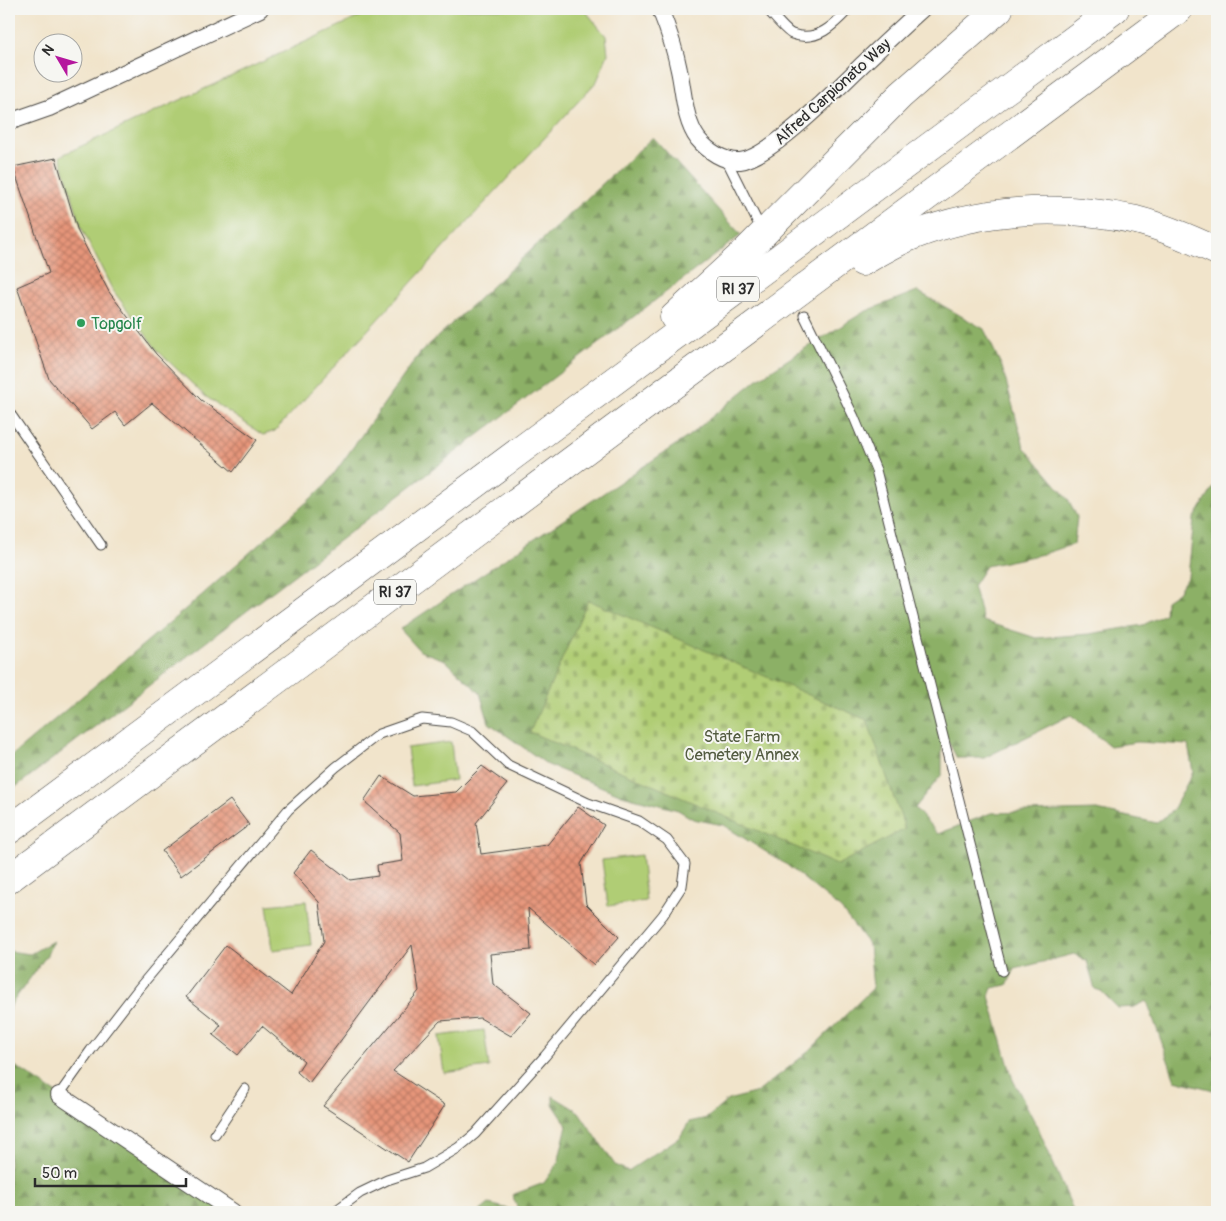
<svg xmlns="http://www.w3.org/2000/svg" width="1226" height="1221" font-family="Pangolin,sans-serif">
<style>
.forest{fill:url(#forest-firs);stroke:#5c6e48;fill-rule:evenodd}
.cemetery{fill:url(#cemetery-stones);stroke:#6e7c50}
.garden{fill:#b0cd74;stroke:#6e7c50}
.building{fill:url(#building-cross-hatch)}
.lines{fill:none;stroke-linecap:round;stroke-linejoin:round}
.service-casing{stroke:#494743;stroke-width:11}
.minor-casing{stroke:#494743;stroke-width:18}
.motorway-casing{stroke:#494743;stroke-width:29}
.service{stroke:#fff;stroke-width:9}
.minor{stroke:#fff;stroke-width:16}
.motorway{stroke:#fff;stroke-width:28}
.leisure-dot{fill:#2e9e5b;stroke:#f6f6f2;stroke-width:2}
.labels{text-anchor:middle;stroke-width:4;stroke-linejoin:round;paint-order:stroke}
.shield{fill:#f6f6f2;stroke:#686867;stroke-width:1}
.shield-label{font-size:15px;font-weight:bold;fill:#2b2b2b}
.street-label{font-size:16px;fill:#2b2b2b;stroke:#f6f6f2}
.leisure-label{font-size:16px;fill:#27864d;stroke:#f6f6f2;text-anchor:start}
.park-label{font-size:16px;fill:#535c41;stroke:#f6f6f2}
</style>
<defs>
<pattern id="forest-firs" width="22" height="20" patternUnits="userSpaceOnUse" patternTransform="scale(1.25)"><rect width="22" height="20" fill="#8cb066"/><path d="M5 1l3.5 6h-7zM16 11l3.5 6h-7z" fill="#738f54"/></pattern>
<pattern id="cemetery-stones" width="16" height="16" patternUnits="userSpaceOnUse" patternTransform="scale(1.25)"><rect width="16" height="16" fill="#b0cd74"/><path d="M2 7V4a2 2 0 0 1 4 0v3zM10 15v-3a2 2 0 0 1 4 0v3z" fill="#98b065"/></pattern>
<pattern id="building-cross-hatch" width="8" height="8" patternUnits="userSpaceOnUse" patternTransform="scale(1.25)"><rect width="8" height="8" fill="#e6957a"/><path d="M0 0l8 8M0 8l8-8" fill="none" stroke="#bb7a64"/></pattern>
</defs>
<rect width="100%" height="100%" fill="#f6f6f2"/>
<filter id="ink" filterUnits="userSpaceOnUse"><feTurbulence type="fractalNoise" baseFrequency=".02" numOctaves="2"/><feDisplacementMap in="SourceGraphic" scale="10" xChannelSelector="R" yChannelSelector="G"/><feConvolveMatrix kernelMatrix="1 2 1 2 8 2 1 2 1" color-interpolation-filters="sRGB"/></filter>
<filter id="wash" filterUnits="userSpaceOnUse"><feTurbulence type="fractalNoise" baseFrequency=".0096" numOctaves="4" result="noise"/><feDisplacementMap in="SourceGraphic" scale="20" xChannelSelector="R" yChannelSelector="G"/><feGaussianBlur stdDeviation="1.12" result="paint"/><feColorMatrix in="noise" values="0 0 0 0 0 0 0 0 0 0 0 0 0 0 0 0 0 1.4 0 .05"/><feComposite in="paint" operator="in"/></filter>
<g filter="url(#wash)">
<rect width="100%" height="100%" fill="#f1e4cb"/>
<g class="forest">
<path d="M 653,137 L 741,235 L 9,792 L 9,758 L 202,595 L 326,485 L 420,353 Z"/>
<path d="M 917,291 L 984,329 L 1002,367 L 1024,447 L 1068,499 L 1077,517 L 1074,544 L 1043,554 L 986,566 L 973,586 L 983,621 L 1036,638 L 1089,634 L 1143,625 L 1165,614 L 1166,600 L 1178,592 L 1188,576 L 1194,519 L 1217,482 L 1217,1091 L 1175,1080 L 1147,1001 L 1134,1007 L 1118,1008 L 1101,991 L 1095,989 L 1087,961 L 1074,954 L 1015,969 L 1007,985 L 992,988 L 989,996 L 1013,1080 L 1040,1132 L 1074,1212 L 479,1212 L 489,1204 L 513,1210 L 518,1209 L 512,1195 L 544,1183 L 558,1163 L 567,1125 L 553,1104 L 553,1096 L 579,1112 L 615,1165 L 628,1171 L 680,1137 L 689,1122 L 707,1118 L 728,1100 L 758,1092 L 808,1052 L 873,988 L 869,945 L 841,909 L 787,865 L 723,825 L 693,819 L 678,810 L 622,795 L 548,765 L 489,723 L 480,693 L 445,660 L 420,651 L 400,629 L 686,438 L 758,379 L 804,349 L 864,312 ZM 1071,715 L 1110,746 L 1137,742 L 1188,745 L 1193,772 L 1173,810 L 1157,823 L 1097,810 L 991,813 L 938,834 L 915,808 L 942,774 L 942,730 L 957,758 L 984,758 Z"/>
<path d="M 53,941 L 47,955 L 12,1003 L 9,1012 L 9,951 L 30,954 Z"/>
<path d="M 9,1062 L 235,1212 L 9,1212 Z"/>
</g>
<path class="cemetery" d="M 588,600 L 867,720 L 905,829 L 837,865 L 530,732 Z"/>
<g class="garden">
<path d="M 376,9 L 584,9 L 606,36 L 608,54 L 597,81 L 275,431 L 263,435 L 205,396 L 158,351 L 112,289 L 82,229 L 60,156 Z"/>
<path d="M 451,742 L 455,780 L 412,786 L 407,748 Z"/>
<path d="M 641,855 L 646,901 L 608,906 L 602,860 Z"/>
<path d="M 306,901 L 311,945 L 273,950 L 267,905 Z"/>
<path d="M 484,1030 L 489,1067 L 444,1073 L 439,1036 Z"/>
</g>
<g id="blocks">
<g class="building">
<path d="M 56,158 L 78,232 L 109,292 L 156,354 L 201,400 L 257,440 L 233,472 L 152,403 L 125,425 L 115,412 L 92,429 L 49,379 L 17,287 L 49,273 L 13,167 Z"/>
<path d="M 482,766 L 507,784 L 476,823 L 481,854 L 547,845 L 578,807 L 604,825 L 581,864 L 586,904 L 619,937 L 594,965 L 528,908 L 531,950 L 490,954 L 493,984 L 531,1013 L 511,1036 L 480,1018 L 440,1021 L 393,1071 L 445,1105 L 408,1162 L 323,1106 L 419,991 L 412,945 L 309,1083 L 297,1072 L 304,1061 L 262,1026 L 238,1055 L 213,1035 L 221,1025 L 186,997 L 226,945 L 291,995 L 324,941 L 319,902 L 293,873 L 311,850 L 350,880 L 378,876 L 377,865 L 403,861 L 400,833 L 364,801 L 381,776 L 413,796 L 456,792 Z"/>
<path d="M 230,800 L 249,825 L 181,876 L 162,851 Z"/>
</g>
</g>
</g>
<g filter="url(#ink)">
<use href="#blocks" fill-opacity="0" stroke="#494743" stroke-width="1"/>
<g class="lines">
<defs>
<g id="service">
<path d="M 767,9 C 773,15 785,31 792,34 C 817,43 834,25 849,9"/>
<path d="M 726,159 L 757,221"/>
<path d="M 804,315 L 854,417 L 876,470 L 1002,971"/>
<path d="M 9,412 L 101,545"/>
<path d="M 59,1095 L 91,1050 L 139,988 L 288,810 L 336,767 L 379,734 L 422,719 L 451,722 L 472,731 L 508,765 L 588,803 L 639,821 L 667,840 L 685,864 L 682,886 L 663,915 L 545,1056 L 475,1134 L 458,1148 L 424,1168 L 387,1180 L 360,1193 L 334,1212"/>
<path d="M 215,1134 L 245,1089"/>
</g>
<g id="minor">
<path d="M 660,9 C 668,29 675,49 679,70 C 684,92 684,120 698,139 C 708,151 724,162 740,161 C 770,158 841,85 864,63 C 883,45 902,27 922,9"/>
<path d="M 9,122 L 49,108 L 260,9"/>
<path d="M 59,1095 L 233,1212"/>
</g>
<g id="motorway">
<path d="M 862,262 C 878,253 894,243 912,236 C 982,208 1062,204 1136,220 C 1164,227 1191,239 1217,251"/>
<path d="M 674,317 L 745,252 L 901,95 L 999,9"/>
<path d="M 9,830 L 1115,9"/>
<path d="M 9,879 L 1179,9"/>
</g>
</defs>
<use href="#service" class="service-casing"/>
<use href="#minor" class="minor-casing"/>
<use href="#motorway" class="motorway-casing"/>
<use href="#service" class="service"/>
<use href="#minor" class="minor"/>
<use href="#motorway" class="motorway"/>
</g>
</g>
<circle class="leisure-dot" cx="81" cy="323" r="5"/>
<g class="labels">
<g class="shield">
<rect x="717" y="276.5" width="42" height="25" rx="4"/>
<rect x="374" y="579.5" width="42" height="25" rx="4"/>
</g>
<g class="shield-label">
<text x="738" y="294">RI 37</text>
<text x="395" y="597">RI 37</text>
</g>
<g class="street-label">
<text transform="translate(832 91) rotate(-42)" y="6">Alfred Carpionato Way</text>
</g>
<g class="leisure-label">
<text x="91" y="329">Topgolf</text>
</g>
<g class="park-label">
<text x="742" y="742">State Farm<tspan x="742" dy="18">Cemetery Annex</tspan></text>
</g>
</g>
<rect width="1226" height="1221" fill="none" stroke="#f6f6f2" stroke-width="30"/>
<g transform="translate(58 58) rotate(308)"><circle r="24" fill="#f6f6f2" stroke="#a5a5a2"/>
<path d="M0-4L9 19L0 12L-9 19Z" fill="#b5179e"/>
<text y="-8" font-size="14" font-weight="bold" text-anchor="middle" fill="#2b2b2b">N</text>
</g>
<path d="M35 1178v8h151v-8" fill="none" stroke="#2b2b2b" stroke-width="2.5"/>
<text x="42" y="1178" font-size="15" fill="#2b2b2b" stroke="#f6f6f2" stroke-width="4" paint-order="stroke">50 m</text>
</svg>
